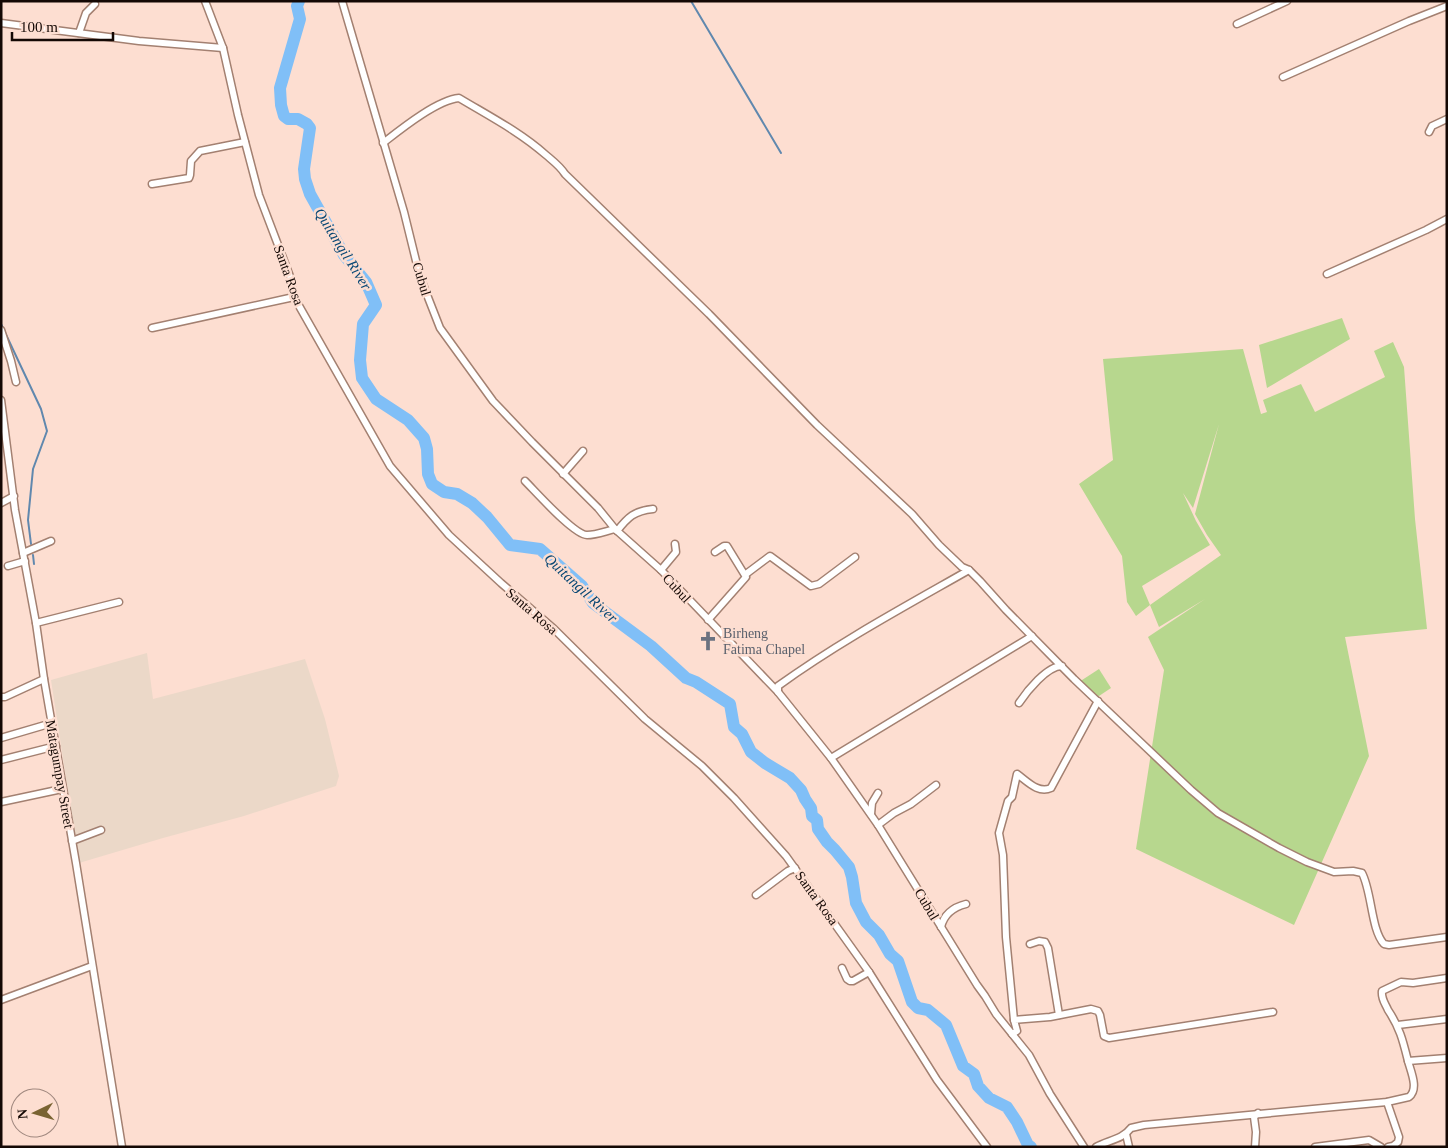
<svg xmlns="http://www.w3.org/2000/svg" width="1448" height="1148" font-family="Georgia,serif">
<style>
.industrial{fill:#ebd8c8}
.green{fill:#b7d78e;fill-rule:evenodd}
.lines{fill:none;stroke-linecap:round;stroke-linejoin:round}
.stream{stroke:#6088ae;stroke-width:2}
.river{stroke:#80bff7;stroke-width:12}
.minor-casing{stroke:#a38071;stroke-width:9}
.minor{stroke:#fff;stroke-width:6}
.labels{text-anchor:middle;stroke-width:5;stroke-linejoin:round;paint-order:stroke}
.street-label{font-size:14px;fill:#140804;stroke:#fdded1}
.worship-label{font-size:14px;fill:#5b616d;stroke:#fdded1;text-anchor:start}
.water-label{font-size:15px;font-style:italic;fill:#084774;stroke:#fdded1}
</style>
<rect width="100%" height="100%" fill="#fdded1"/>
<path class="industrial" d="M 147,653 L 153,699 L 305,659 L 325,719 L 339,776 L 336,786 L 244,816 L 163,838 L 79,863 L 51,680 Z"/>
<g class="green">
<path d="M 1342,318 L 1350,339 L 1267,388 L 1259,345 Z"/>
<path d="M 1393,342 L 1404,367 L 1415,519 L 1427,629 L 1345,637 L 1369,756 L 1294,925 L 1136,849 L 1164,670 L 1148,637 L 1205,599 L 1159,627 L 1150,605 L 1136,616 L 1127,602 L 1122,556 L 1079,484 L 1113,460 L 1103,359 L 1243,349 L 1261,414 L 1267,412 L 1263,400 L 1301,384 L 1315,412 L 1385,377 L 1374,351 ZM 1219,424 L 1195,514 L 1207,535 L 1221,555 L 1150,605 L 1142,586 L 1210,545 L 1196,521 L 1183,493 L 1193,508 Z"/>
<path d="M 1099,669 L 1111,688 L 1096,698 L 1079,682 Z"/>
</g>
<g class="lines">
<g class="stream">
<path d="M 691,1 L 781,153"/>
<path d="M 1,324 L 41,409 L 47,431 L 33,469 L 28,520 L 31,544"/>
<path d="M 33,555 L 34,564"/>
</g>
<path class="river" d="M 299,1 L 297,6 L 300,19 L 280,88 L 281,105 L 284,116 L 288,119 L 298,119 L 307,124 L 310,128 L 304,169 L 305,179 L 310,194 L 344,255 L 366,282 L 376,305 L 363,324 L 360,360 L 362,378 L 376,399 L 408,420 L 424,438 L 427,449 L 428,474 L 432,484 L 444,492 L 457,494 L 472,503 L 487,517 L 510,545 L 540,549 L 582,586 L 593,603 L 651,646 L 686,678 L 696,682 L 730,704 L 734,727 L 742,734 L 751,752 L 765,763 L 790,778 L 801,790 L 805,799 L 811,808 L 812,816 L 817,820 L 818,829 L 827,842 L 835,850 L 849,867 L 852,877 L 856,903 L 866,922 L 879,935 L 890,954 L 898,961 L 912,1002 L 918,1008 L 928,1010 L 946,1025 L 963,1066 L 974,1074 L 978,1086 L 989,1098 L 1007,1107 L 1017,1122 L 1028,1145 L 1031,1147"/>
<defs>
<g id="minor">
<path d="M 205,1 L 223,48 L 238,115 L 259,195 L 291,279 L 294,297 L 390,466 L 449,535 L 501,583 L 554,629 L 645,719 L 702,766 L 734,798 L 786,856 L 869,972 L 937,1080 L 987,1147"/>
<path d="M 342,1 L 404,212 L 420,277 L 440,328 L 493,401 L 532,442 L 598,508 L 615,529 L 661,570 L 778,692 L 831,758 L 878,825 L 977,985 L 985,996 L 996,1014 L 1029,1055 L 1050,1094 L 1084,1147"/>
<path d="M 1,23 L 139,41 L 223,48"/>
<path d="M 1237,24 L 1287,1"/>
<path d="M 79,33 L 86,13 L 95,4"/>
<path d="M 1283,77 L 1409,21 L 1447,6"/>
<path d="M 1429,132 L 1432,126 L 1447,119"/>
<path d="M 383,143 C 401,129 437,100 459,98 C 489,116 520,132 546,155 C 553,161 560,166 565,174 L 709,314 L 817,425 L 912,514 L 939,545 L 962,567 L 969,570 L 980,581 L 1006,610 L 1074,679 L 1191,790 L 1218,813 L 1279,848 L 1307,862 L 1334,872 L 1353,871 L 1362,873 C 1372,892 1371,930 1384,944 L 1389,945 L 1447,937"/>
<path d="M 152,184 L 189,178 L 190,175 L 191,161 L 200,151 L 245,142"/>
<path d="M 1327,274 L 1426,230 L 1447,219"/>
<path d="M 152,328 L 294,297"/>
<path d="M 1,330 L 11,361 L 16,382"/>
<path d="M 1,400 L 15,510 L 36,623 L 44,679 L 76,863 L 122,1147"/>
<path d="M 563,474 L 583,451"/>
<path d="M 525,481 C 536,492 574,535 587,535 C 596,535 606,531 615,529"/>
<path d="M 1,503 L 14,496"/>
<path d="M 617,531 C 628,517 634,511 653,509"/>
<path d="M 23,553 L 51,541"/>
<path d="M 8,566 L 25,561"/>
<path d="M 661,570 L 676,552 L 675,544"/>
<path d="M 746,574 L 770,556 L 811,586 L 819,584 L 855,557"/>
<path d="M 708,620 L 746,577 L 727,546 L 724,546 L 715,552"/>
<path d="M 36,623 L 119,602"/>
<path d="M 778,692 L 778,686 C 839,642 904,607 969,570"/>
<path d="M 1,697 L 5,697 L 44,679"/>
<path d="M 1019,703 C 1027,691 1047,666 1062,666"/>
<path d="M 1,738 L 52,723"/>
<path d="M 831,758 L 1032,636"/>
<path d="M 1,760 L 56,746"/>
<path d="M 1,802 L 62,789"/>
<path d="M 871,814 L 872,803 L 878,793"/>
<path d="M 878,825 L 894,813 L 911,804 L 936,785"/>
<path d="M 72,841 L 101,830"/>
<path d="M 756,895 L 788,871 L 795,868"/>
<path d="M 941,927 C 944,914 954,907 966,904"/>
<path d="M 1030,944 L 1039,941 L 1045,942 L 1048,948 L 1059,1015"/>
<path d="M 842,968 L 847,979 L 850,981 L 853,981 L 869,972"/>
<path d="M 1447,978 L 1413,983 L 1401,982 L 1382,991 C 1381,999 1385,1003 1388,1010 C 1400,1028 1403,1041 1408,1061 L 1447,1058"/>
<path d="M 1,1000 L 92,966"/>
<path d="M 1014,1020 L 1006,937 L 1003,855 L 999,833 L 1008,801 L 1012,797 L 1017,774 C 1027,781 1038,794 1051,788 L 1098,701"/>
<path d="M 1398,1025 L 1447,1019"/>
<path d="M 1012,1034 L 1017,1031 L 1014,1020 L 1050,1017 L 1091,1009 L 1098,1011 L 1100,1015 L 1104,1036 L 1109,1038 L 1273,1012"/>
<path d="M 1387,1102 L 1399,1137 L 1398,1142 L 1393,1146 L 1388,1147"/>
<path d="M 1126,1134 L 1129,1147"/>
<path d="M 1096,1147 C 1108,1140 1122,1140 1131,1128 L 1144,1125 L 1387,1102 L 1409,1097 C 1419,1089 1411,1072 1408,1061"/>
<path d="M 1255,1147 L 1256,1132 L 1254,1117 L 1258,1113"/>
<path d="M 1315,1147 L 1369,1140 L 1381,1147"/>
</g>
</defs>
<use href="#minor" class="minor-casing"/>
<use href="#minor" class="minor"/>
</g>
<defs>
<symbol id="church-bare" viewBox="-9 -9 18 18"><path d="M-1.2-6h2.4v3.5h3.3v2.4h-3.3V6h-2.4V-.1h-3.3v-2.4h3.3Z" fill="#6b7280" stroke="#fdded1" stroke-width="2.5" paint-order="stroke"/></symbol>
</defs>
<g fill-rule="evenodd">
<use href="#church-bare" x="694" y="627" width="28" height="28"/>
</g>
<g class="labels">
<g class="street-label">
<text transform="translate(289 275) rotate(70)" y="5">Santa Rosa</text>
<text transform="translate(422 279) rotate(73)" y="5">Cubul</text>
<text transform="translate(677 588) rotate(47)" y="5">Cubul</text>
<text transform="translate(532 611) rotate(41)" y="5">Santa Rosa</text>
<text transform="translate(60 774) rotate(80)" y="5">Matagumpay Street</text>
<text transform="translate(817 898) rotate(54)" y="5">Santa Rosa</text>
<text transform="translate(927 904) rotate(59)" y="5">Cubul</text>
</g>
<g class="worship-label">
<text x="723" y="638">Birheng<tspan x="723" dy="16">Fatima Chapel</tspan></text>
</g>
<g class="water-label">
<text transform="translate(343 249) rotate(58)" y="5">Quitangil River</text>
<text transform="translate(581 588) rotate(43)" y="5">Quitangil River</text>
</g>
</g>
<rect width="1448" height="1148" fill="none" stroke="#140804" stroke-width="5"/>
<g transform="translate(35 1113) rotate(265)"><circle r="24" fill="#fdded1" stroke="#a0887f"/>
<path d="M0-4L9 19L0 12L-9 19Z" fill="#796332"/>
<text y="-8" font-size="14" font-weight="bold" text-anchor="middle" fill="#140804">N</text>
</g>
<path d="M12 32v8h101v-8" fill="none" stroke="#140804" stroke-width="2.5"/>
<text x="20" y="32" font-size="15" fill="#140804" stroke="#fdded1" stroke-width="4" paint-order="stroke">100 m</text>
</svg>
